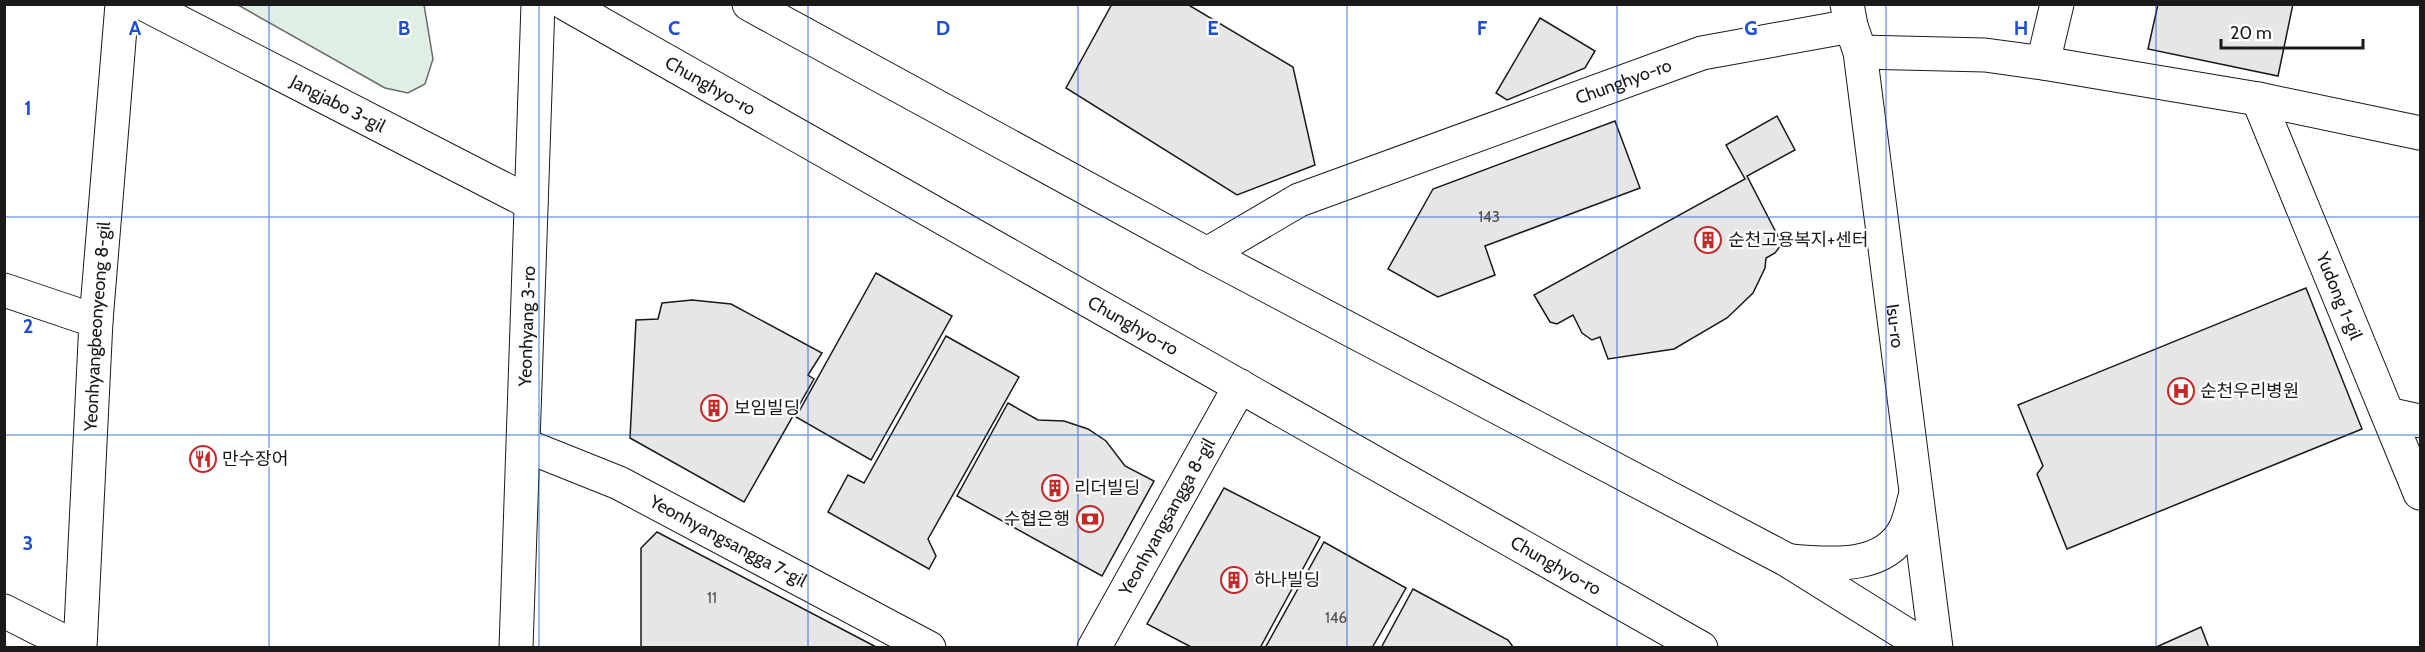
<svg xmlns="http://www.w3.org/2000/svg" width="2425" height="652" font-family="Cabin,'Noto Sans KR',sans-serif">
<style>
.green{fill:#e0efe3;stroke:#6a6a6a;stroke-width:1.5}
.building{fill:#e6e6e6;stroke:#1a1a1a;stroke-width:1.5}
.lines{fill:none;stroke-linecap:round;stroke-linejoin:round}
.minor-casing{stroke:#1a1a1a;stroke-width:35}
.major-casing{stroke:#1a1a1a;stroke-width:35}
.minor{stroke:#fff;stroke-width:33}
.major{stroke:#fff;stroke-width:33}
.grid{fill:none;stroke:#1d4ed8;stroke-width:1.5;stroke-opacity:0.55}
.labels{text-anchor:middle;stroke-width:4.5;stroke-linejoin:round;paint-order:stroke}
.number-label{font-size:15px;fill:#4d4d4d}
.street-label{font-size:18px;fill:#1a1a1a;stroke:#fff}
.poi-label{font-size:18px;fill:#1a1a1a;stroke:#fff;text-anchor:start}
.grid-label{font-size:20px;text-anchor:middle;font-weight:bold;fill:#1d4ed8;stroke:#fff;stroke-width:4.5;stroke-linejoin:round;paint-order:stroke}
</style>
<rect width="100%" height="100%" fill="#fff"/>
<path class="green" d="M 238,5 L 424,5 L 433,59 L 425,84 L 408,93 L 385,88 Z"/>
<g class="building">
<path d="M 1112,4 L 1187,4 L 1293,67 L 1315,165 L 1237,195 L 1066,88 Z"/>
<path d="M 2158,4 L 2293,4 L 2278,76 L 2148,49 Z"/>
<path d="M 1540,18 L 1595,51 L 1585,68 L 1507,100 L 1496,93 Z"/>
<path d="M 1777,116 L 1795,150 L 1747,176 L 1782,244 L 1775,253 L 1766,258 L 1765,268 L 1753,293 L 1727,318 L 1674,349 L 1608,359 L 1600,337 L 1592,340 L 1582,333 L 1573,315 L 1557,324 L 1550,322 L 1534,295 L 1745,179 L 1726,145 Z"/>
<path d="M 1615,121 L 1640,188 L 1485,246 L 1495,275 L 1438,297 L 1388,269 L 1433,189 Z"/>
<path d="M 876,273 L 952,316 L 871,460 L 796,417 Z"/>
<path d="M 2306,288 L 2362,429 L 2067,549 L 2037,474 L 2043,466 L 2018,405 Z"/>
<path d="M 692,300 L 731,304 L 822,353 L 808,375 L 814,379 L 744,502 L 630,438 L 636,320 L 658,319 L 662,303 Z"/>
<path d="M 946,336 L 1019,377 L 928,539 L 936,556 L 929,569 L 828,512 L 848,475 L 864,483 Z"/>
<path d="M 1008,403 L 1038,420 L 1064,421 L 1088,429 L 1106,441 L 1125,466 L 1154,481 L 1102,576 L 957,496 Z"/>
<path d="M 1224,488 L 1320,537 L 1260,648 L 1193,648 L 1147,624 Z"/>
<path d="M 657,532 L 878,648 L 641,648 L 641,548 Z"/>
<path d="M 1324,542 L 1406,588 L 1372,648 L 1265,648 Z"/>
<path d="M 1413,589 L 1508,640 L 1514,648 L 1381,648 Z"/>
<path d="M 2201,627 L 2209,648 L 2154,648 Z"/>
</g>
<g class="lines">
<defs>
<g id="minor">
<path id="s1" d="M 144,4 L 531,203"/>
<path d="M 1860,52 L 1985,55 L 2043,63 L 2258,99 L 2420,133"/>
<path d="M 2043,63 L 2057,4"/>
<path id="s2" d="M 2258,99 L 2420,493"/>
<path id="s3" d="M 1207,254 L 1299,200 L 1702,53 L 1851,26"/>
<path d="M 4,290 L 96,321"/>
<path d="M 2388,414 L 2420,421"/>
<path id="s4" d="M 524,445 L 619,483 L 929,648"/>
<path d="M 4,611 L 77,648"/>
<path id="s5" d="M 80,648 L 96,321 L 122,4"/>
<path id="s6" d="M 516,648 L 538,4"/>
<path id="s7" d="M 1094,648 L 1240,386"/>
</g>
<g id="major">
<path id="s8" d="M 566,4 L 1701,648"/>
<path d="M 749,4 L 1207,254 L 1787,560 L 1928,648"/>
<path id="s9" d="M 1847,4 L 1851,26 L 1860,52 L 1936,648"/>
<path d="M 1792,561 C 1830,564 1885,570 1905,529 C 1910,519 1912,507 1915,497"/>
</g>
</defs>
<use href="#minor" class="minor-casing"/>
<use href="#major" class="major-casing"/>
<use href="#minor" class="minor"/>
<use href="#major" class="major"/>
</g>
<path class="grid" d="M 269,4 L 269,648M 539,4 L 539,648M 808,4 L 808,648M 1078,4 L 1078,648M 1347,4 L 1347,648M 1617,4 L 1617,648M 1886,4 L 1886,648M 2156,4 L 2156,648M 4,217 L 2420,217M 4,435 L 2420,435"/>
<defs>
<symbol id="building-ring" viewBox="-11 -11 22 22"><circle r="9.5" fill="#fff" stroke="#c62828" stroke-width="1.5"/><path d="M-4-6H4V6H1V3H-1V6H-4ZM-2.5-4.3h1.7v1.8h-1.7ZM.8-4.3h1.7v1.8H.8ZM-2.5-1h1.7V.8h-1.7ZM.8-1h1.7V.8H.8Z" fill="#c62828"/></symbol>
<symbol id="hospital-ring" viewBox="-11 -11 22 22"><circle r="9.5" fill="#fff" stroke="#c62828" stroke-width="1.5"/><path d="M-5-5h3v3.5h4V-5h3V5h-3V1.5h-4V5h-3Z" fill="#c62828"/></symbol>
<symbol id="restaurant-ring" viewBox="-11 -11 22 22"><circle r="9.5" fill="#fff" stroke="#c62828" stroke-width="1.5"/><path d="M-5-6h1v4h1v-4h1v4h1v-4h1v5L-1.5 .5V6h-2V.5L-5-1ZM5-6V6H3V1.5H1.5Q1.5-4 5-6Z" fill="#c62828"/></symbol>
<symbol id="bank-ring" viewBox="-11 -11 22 22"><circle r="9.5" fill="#fff" stroke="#c62828" stroke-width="1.5"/><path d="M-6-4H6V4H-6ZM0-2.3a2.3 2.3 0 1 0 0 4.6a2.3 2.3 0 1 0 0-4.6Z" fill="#c62828"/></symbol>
</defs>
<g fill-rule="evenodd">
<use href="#building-ring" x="1693" y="225" width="30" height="30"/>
<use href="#hospital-ring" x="2166" y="376" width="30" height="30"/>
<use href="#building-ring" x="699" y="393" width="30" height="30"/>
<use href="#restaurant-ring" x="188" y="444" width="30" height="30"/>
<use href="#building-ring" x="1040" y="473" width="30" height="30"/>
<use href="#bank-ring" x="1075" y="504" width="30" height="30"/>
<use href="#building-ring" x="1219" y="565" width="30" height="30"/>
</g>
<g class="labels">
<g class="number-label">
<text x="1489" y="222">143</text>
<text x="712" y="603">11</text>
<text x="1336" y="623">146</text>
</g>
<g class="street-label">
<text dy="6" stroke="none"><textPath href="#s3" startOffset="452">Chunghyo-ro</textPath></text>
<text dy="6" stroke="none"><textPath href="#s8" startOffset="166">Chunghyo-ro</textPath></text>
<text dy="6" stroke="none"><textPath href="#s1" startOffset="218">Jangjabo 3-gil</textPath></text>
<text dy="6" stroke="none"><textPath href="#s2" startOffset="213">Yudong 1-gil</textPath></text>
<text dy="6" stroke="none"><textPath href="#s9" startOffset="326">Isu-ro</textPath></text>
<text dy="6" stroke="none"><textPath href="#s5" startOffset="322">Yeonhyangbeonyeong 8-gil</textPath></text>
<text dy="6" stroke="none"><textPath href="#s6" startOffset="322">Yeonhyang 3-ro</textPath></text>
<text dy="6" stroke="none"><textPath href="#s8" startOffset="652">Chunghyo-ro</textPath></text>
<text dy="6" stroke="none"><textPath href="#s7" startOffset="150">Yeonhyangsangga 8-gil</textPath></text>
<text dy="6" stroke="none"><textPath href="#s4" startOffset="226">Yeonhyangsangga 7-gil</textPath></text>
<text dy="6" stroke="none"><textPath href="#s8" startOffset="1138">Chunghyo-ro</textPath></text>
</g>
<g class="poi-label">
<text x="1728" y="246">순천고용복지+센터</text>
<text x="2200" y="397">순천우리병원</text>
<text x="734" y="414">보임빌딩</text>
<text x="222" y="465">만수장어</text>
<text x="1074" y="494">리더빌딩</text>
<text x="1070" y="525" text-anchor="end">수협은행</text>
<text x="1254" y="586">하나빌딩</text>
</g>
</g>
<g class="grid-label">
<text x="135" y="35">A</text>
<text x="404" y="35">B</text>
<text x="674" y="35">C</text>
<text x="943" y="35">D</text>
<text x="1213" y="35">E</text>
<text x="1482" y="35">F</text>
<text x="1751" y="35">G</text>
<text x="2021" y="35">H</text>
<text x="28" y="115">1</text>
<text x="28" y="333">2</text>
<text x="28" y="550">3</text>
</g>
<rect width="2425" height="652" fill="none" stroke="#1a1a1a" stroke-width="12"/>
<path d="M2221 39v9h142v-9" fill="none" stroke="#1a1a1a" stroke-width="3"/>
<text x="2230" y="39" font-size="18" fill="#1a1a1a" stroke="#ffffff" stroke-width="4.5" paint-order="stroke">20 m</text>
</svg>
